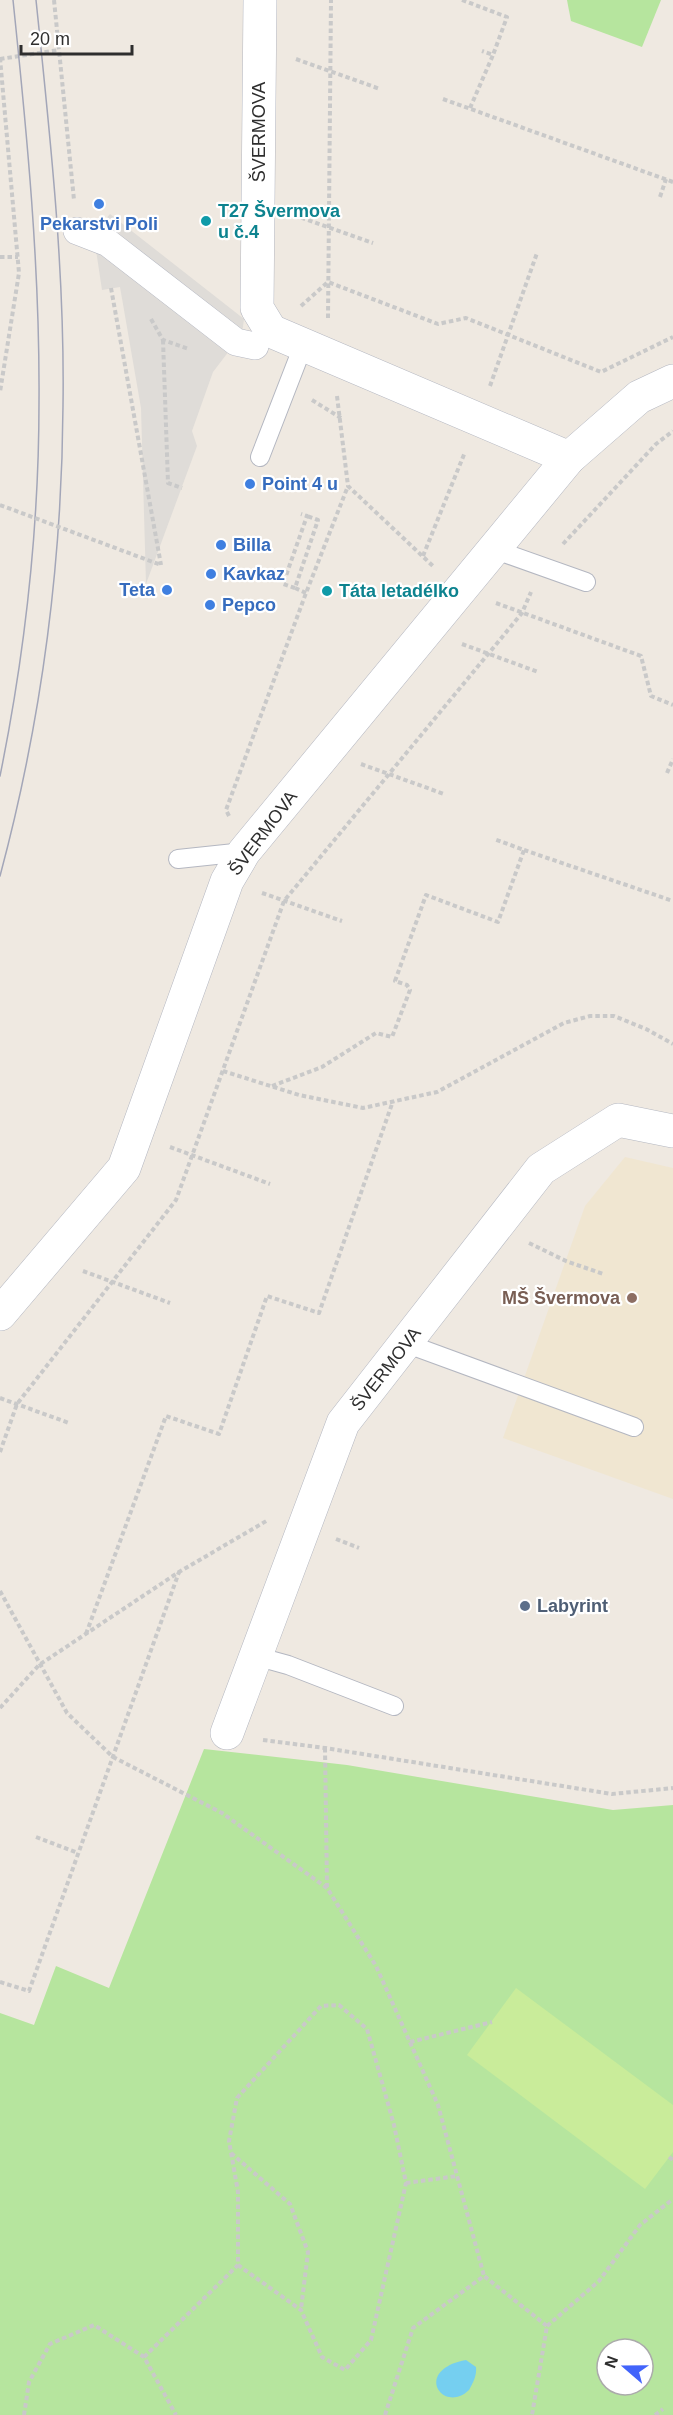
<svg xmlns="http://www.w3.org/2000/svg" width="673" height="2415" font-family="Arial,sans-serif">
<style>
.education{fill:#f0e6d1}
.green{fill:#b6e59e;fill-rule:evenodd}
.pitch{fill:#c9ec9a}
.plaza{fill:#dfdcd8}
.water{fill:#75cff0}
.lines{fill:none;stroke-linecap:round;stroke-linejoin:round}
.service-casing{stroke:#b4b7c1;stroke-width:20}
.pedestrian-casing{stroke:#b4b7c1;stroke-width:28}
.minor-casing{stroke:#b4b7c1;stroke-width:34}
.path{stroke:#c9c9c9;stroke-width:4;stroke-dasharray:4.5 3;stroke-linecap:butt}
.service{stroke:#fff;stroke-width:18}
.pedestrian{stroke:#fff;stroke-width:27}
.minor{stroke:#fff;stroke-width:33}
.tram{stroke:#a3a6b8;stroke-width:1.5}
.path-bridge{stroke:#c9c9c9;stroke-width:4;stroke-dasharray:4.5 3;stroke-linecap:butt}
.shop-dot{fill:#3f7fe0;stroke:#fff;stroke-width:2}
.culture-dot{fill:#0f9aa8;stroke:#fff;stroke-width:2}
.education-dot{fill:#8d6e63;stroke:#fff;stroke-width:2}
.service-dot{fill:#5c6f8a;stroke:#fff;stroke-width:2}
.labels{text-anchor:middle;stroke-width:4.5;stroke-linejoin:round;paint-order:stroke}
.street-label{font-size:18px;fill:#2e2e2e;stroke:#fff}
.culture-label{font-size:18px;font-weight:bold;fill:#0d838f;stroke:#fff;text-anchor:start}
.shop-label{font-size:18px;font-weight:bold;fill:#366cbe;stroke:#fff;text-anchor:start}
.education-label{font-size:18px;font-weight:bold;fill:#785e54;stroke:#fff;text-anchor:end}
.service-label{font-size:18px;font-weight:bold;fill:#4e5e75;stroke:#fff;text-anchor:start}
</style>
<rect width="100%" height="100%" fill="#efe9e1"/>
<path class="education" d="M 625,1157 L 673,1168 L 673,1499 L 503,1438 L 585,1206 Z"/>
<g class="green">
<path d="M 567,0 L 661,0 L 642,47 L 571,21 Z"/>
<path d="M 204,1749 L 347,1765 L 613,1810 L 673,1805 L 673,2415 L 0,2415 L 0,2013 L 34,2025 L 56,1966 L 109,1988 ZM 607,2349 L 643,2349 L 643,2385 L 607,2385 Z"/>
</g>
<path class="pitch" d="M 516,1988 L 673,2105 L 673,2152 L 645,2189 L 467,2055 Z"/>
<path class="plaza" d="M 110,214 L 244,319 L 242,334 L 213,372 L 192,431 L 197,446 L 146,584 L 141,408 L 120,287 L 102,290 L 96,250 L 100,226 Z"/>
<path class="water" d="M 466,2360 L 476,2367 C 477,2375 473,2383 469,2390 C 443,2415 412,2370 466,2360 Z"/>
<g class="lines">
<defs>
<g id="service">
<path d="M 260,457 L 303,346"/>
<path d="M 493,549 L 586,582"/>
<path d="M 178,859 L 244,852"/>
<path d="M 405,1343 L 634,1427"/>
<path d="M 255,1656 L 288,1665 L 394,1706"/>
</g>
<path id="pedestrian" d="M 77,231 L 108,243 L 236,342 L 255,346"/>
<g id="minor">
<path d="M 260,0 L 257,308 L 271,331 L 569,458"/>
<path d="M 0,1314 L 124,1168 L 227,881 L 244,852 L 569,458 L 639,397 L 673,381"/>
<path d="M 227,1733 L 343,1423 L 541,1169 L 618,1120 L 673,1131"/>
</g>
</defs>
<use href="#service" class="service-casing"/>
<use href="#pedestrian" class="pedestrian-casing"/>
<use href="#minor" class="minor-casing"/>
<g class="path">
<path d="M 54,0 L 74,200"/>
<path d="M 462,0 L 507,17 L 493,55"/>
<path d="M 0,58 L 19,273 L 0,392"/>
<path d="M 0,59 L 59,50"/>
<path d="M 296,59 L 380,89"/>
<path d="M 443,99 L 673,182"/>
<path d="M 470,108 L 493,55 L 482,51"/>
<path d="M 660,197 L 666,179"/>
<path d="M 294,215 L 373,243"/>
<path d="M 0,257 L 18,257"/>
<path d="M 111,288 L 161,565"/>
<path d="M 301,306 L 328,282 L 438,324 L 466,318 L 601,372 L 673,337"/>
<path d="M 328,318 L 331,0"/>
<path d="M 151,319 L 163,340 L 189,349"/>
<path d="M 163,340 L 168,483 L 182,488"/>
<path d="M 490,386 L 537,253"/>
<path d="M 337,396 L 348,486 L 434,567"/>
<path d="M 312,400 L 341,418"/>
<path d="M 563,544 L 656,444 L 673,431"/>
<path d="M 423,556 L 465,452"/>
<path d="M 295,588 L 283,584 L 307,516 L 301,514"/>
<path d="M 306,593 L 295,588 L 318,520 L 307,516"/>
<path d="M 496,603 L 641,656 L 651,696 L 673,705"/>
<path d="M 462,644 L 538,672"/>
<path d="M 361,764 L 444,794"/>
<path d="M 667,773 L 673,759"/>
<path d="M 229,816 L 226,810 L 306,593 L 348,486"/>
<path d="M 524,850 L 673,901"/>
<path d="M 262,893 L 342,921"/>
<path d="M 223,1071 L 299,1095 L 363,1108 L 437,1092 L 564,1023 L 590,1016 L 614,1016 L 646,1029 L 673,1044"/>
<path d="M 272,1086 L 322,1067 L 376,1033 L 392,1037 L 410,990 L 407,985 L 395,981 L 426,895 L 498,922 L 524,850 L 494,839"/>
<path d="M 170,1147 L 270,1184"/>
<path d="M 529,1243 L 566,1261 L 603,1274"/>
<path d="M 83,1271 L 170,1303"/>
<path d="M 0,1398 L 69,1423"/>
<path d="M 0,1452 L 17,1404 L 176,1200 L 284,901 L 522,613 L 531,592"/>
<path d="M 336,1539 L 359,1548"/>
<path d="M 0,1591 L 67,1713 L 113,1757 L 222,1813 L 327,1888 L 376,1966 L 438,2105 L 484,2276"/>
<path d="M 86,1634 L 166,1416 L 219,1434 L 267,1296 L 319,1313 L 393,1101"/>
<path d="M 0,1708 L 39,1665 L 179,1572 L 268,1520"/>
<path d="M 263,1740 L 325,1748 L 612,1794 L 673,1788"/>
<path d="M 325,1748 L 327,1887"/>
<path d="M 36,1837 L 78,1853"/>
<path d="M 0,1982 L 29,1991 L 179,1572"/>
<path d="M 410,2042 L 492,2022"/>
<path d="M 231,2153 L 290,2204 L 308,2252 L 301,2309"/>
<path d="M 669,2157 L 673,2160"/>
<path d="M 406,2183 L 457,2176"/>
<path d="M 547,2326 L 599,2281 L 640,2225 L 673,2199"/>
<path d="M 144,2357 L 238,2265 L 238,2192 L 229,2141 L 237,2098 L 321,2006 L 339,2005 L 367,2029 L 394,2125 L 406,2183 L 371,2340 L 345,2370 L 322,2357 L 301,2310 L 238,2265"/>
<path d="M 24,2415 L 29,2382 L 50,2344 L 94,2325 L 144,2357 L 176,2415"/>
<path d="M 385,2415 L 413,2328 L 484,2276 L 547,2326 L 532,2415"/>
<path d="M 655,2415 L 663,2409"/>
</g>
<use href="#service" class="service"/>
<use href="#pedestrian" class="pedestrian"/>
<use href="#minor" class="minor"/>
<g class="tram">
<path d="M 0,776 C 25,653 39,528 39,402 C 40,268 27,134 13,0"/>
<path d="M 0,876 C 41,723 62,565 63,406 C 65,271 50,135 36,0"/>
</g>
<path class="path-bridge" d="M 0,505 L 161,565"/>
</g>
<g class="shop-dot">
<circle cx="99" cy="204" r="6"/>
<circle cx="250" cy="484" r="6"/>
<circle cx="221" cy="545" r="6"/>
<circle cx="211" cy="574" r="6"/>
<circle cx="167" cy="590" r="6"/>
<circle cx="210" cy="605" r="6"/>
</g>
<g class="culture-dot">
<circle cx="206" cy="221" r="6"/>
<circle cx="327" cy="591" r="6"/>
</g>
<circle class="education-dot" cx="632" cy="1298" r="6"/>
<circle class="service-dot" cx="525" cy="1606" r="6"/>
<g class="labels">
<g class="street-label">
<text transform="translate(259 132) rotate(-90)" y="6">ŠVERMOVA</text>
<text transform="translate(263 833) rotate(-53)" y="6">ŠVERMOVA</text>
<text transform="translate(386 1369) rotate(-52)" y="6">ŠVERMOVA</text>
</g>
<g class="culture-label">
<text x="218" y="217">T27 Švermova<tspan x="218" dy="21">u č.4</tspan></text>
<text x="339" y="597">Táta letadélko</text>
</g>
<g class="shop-label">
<text x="99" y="230" text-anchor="middle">Pekarstvi Poli</text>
<text x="262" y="490">Point 4 u</text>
<text x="233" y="551">Billa</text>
<text x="223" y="580">Kavkaz</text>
<text x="155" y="596" text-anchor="end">Teta</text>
<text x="222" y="611">Pepco</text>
</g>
<g class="education-label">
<text x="620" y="1304">MŠ Švermova</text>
</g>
<g class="service-label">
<text x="537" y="1612">Labyrint</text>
</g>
</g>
<g transform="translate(625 2367) rotate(290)"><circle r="28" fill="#ffffff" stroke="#ababab" stroke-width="1.5"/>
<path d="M0-4.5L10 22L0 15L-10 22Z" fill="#4264fb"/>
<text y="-9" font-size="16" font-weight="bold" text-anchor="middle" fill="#2e2e2e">N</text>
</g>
<path d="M21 45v9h111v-9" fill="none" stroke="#2e2e2e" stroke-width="3"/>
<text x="30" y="45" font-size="18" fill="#2e2e2e" stroke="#ffffff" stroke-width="4.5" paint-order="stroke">20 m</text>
</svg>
